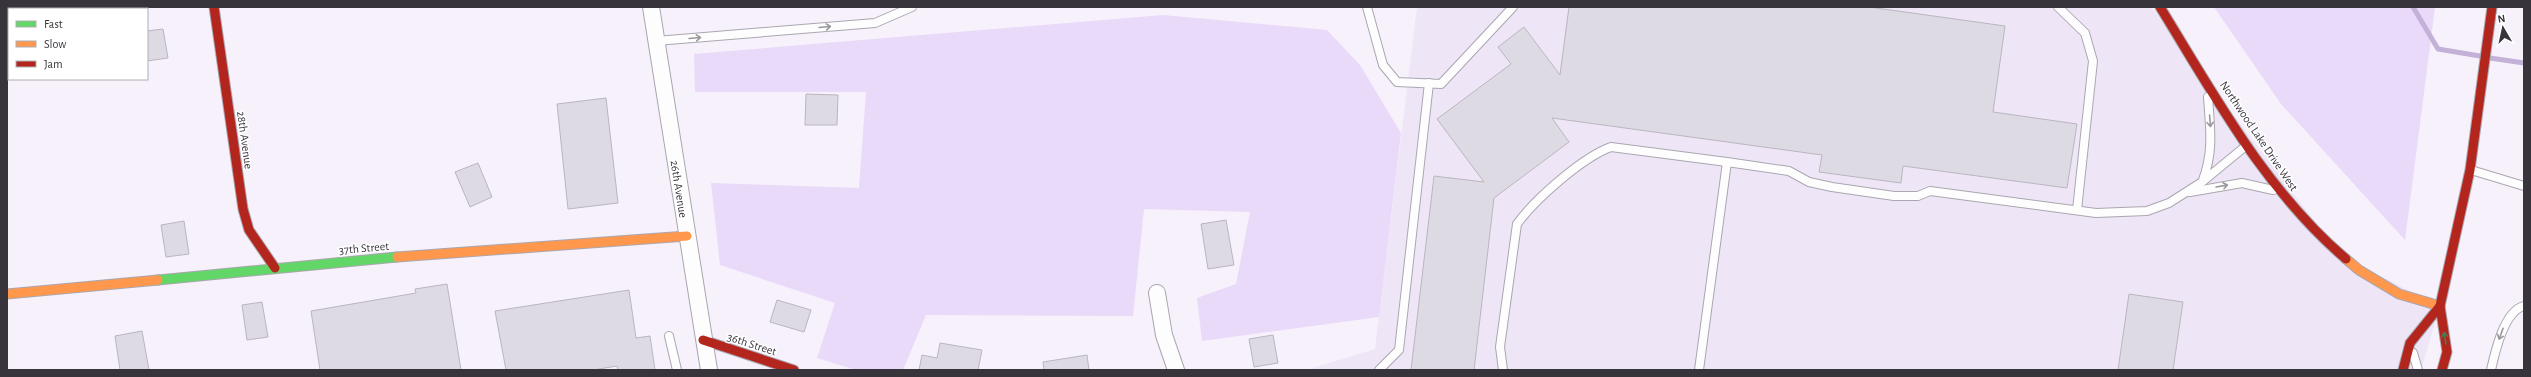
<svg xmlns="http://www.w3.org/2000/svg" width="2531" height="377" font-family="'Alegreya Sans',sans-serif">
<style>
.built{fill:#eee6f7}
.green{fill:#e9daf9}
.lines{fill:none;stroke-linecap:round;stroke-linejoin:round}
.stream{stroke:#c4b1d8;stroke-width:5}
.building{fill:#dedae3;stroke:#bab5be}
.lane-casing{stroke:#aaa6af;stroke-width:10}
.street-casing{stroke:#aaa6af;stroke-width:18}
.fast-casing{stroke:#aaa6af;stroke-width:11}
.slow-casing{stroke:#aaa6af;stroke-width:11}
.jam-casing{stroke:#aaa6af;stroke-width:11}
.lane{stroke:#fefdfe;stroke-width:8}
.street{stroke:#fefdfe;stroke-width:16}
.fast{stroke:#63d668;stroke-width:9}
.slow{stroke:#ff974d;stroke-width:9}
.jam{stroke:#b3261e;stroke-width:9}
.oneway{stroke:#9b989d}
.oneway2{stroke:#4b7d50}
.labels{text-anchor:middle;stroke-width:3;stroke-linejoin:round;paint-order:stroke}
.street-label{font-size:12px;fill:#38343c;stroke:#fff}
</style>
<rect width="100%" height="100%" fill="#f6f1fb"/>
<path class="built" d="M 1417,7 L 2151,7 L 2341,256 L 2440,306 L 2421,370 L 1306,370 L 1375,349 Z"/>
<g class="green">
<path d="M 2214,7 L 2435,7 L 2405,240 L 2281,104 Z"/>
<path d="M 1163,15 L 1327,30 L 1360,65 L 1401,133 L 1379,317 L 1202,341 L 1197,298 L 1236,284 L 1250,212 L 1144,209 L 1133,316 L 926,315 L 903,370 L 856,370 L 817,358 L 835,303 L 720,265 L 711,183 L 859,188 L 866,92 L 695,92 L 694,54 Z"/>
</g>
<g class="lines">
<g class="stream">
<path d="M 2413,7 L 2438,49 L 2480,56"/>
<path d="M 2490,58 L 2524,63"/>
</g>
</g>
<g class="building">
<path d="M 1569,7 L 1869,7 L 2005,26 L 1993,112 L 2077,124 L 2067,188 L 1903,166 L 1901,183 L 1819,172 L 1822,155 L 1552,118 L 1569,142 L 1494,198 L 1474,370 L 1411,370 L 1434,176 L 1484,182 L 1437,119 L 1511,64 L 1498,47 L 1524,27 L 1560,75 Z"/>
<path d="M 163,29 L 168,58 L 147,61 L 147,31 Z"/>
<path d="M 806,94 L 838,95 L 837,125 L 805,125 Z"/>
<path d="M 606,98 L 618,203 L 568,209 L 557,104 Z"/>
<path d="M 478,163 L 492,197 L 470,207 L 455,172 Z"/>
<path d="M 1226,220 L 1234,265 L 1208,269 L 1201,224 Z"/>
<path d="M 184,221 L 189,254 L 166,257 L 161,225 Z"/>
<path d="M 447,284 L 461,370 L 320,370 L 311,311 L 416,293 L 415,289 Z"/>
<path d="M 629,290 L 636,338 L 650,336 L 655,370 L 618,370 L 617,366 L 593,370 L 506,370 L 495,311 Z"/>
<path d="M 2129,294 L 2183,302 L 2173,370 L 2118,370 Z"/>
<path d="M 777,300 L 811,310 L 804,332 L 770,322 Z"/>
<path d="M 262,302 L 268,337 L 247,340 L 242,305 Z"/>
<path d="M 142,331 L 149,370 L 120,370 L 115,336 Z"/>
<path d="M 1273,335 L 1278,363 L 1254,367 L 1249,339 Z"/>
<path d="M 940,343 L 982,350 L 978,370 L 919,370 L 922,355 L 937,358 Z"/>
<path d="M 1087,355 L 1089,370 L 1044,370 L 1043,362 Z"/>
</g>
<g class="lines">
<defs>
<g id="lane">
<path d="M 1367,7 L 1383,65 L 1397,82 L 1441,84 L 1513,7"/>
<path d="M 2058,7 L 2085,33 L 2093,61 L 2077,210"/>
<path d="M 656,41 L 875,23 L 912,7"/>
<path d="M 2471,170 L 2524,186"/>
<path d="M 2203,180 C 2214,150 2210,128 2208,97"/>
<path d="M 2190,192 L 2242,183 L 2273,190"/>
<path d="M 669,336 L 677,370"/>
<path d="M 2413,353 L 2418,370"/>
<path d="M 1379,370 L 1399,350 L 1429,83"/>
<path d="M 1503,370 L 1500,347 L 1517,224 C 1535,199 1583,157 1611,147 L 1727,162"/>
<path d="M 1699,370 L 1727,162 L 1789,171 L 1809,182 L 1832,187 L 1894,196 L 1918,196 L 1930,191 L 2096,213 L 2147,211 L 2169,203 L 2202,182 L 2247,145"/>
<path d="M 2491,370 C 2495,352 2504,311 2524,306"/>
</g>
<g id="street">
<path d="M 651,7 L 709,370"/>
<path d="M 1157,293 L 1164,335 L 1176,370"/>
</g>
<path id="fast" d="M 158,280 L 397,257"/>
<g id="slow">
<path d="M 397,257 L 687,236"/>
<path d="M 2346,259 L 2359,270 L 2399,294 L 2440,306"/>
<path d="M 7,294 L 158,280"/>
</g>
<g id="jam">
<path d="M 214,7 L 243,209 L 249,230 L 275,268"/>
<path d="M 2160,7 C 2215,96 2265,190 2346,259"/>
<path d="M 703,340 L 794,370"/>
<path d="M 2403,370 L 2410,343 L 2440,306"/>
<path d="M 2442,370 L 2447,352 L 2440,306 L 2470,170 L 2492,7"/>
</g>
</defs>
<use href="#lane" class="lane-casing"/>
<use href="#street" class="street-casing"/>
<use href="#fast" class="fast-casing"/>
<use href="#slow" class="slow-casing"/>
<use href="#jam" class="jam-casing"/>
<use href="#lane" class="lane"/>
<use href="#street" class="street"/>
<use href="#fast" class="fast"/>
<use href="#slow" class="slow"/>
<use href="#jam" class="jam"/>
</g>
<defs><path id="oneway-shaft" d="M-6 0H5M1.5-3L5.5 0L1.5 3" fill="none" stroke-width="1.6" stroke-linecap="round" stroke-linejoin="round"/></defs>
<g class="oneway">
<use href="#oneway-shaft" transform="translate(825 27) rotate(-5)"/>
<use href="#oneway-shaft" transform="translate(695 38) rotate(-5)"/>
<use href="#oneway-shaft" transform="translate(2210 121) rotate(86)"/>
<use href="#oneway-shaft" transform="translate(2222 186) rotate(-10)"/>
<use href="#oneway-shaft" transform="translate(2501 334) rotate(110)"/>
</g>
<use class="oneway2" href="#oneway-shaft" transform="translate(2445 338) rotate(-99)"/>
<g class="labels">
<g class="street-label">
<text transform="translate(2259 136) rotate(56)" y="4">Northwood Lake Drive West</text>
<text transform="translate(245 140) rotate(82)" y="4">28th Avenue</text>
<text transform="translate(679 189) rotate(81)" y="4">26th Avenue</text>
<text transform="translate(364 248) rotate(-5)" y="4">37th Street</text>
<text transform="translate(752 344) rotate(18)" y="4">36th Street</text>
</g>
</g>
<rect width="2531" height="377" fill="none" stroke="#38343c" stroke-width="16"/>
<rect x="8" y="8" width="140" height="72" fill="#ffffff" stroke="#afaeb1"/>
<rect x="16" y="21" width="20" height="6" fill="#63d668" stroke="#afaeb1"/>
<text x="44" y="28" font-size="12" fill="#38343c">Fast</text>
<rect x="16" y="41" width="20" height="6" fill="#ff974d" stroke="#afaeb1"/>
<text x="44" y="48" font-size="12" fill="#38343c">Slow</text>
<rect x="16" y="61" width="20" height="6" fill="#b3261e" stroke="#afaeb1"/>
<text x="44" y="68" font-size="12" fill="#38343c">Jam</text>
<g transform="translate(2503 28) rotate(351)" stroke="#ffffff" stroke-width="3" paint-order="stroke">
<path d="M0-3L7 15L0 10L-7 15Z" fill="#38343c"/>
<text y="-6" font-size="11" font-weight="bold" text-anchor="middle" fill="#38343c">N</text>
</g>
</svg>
